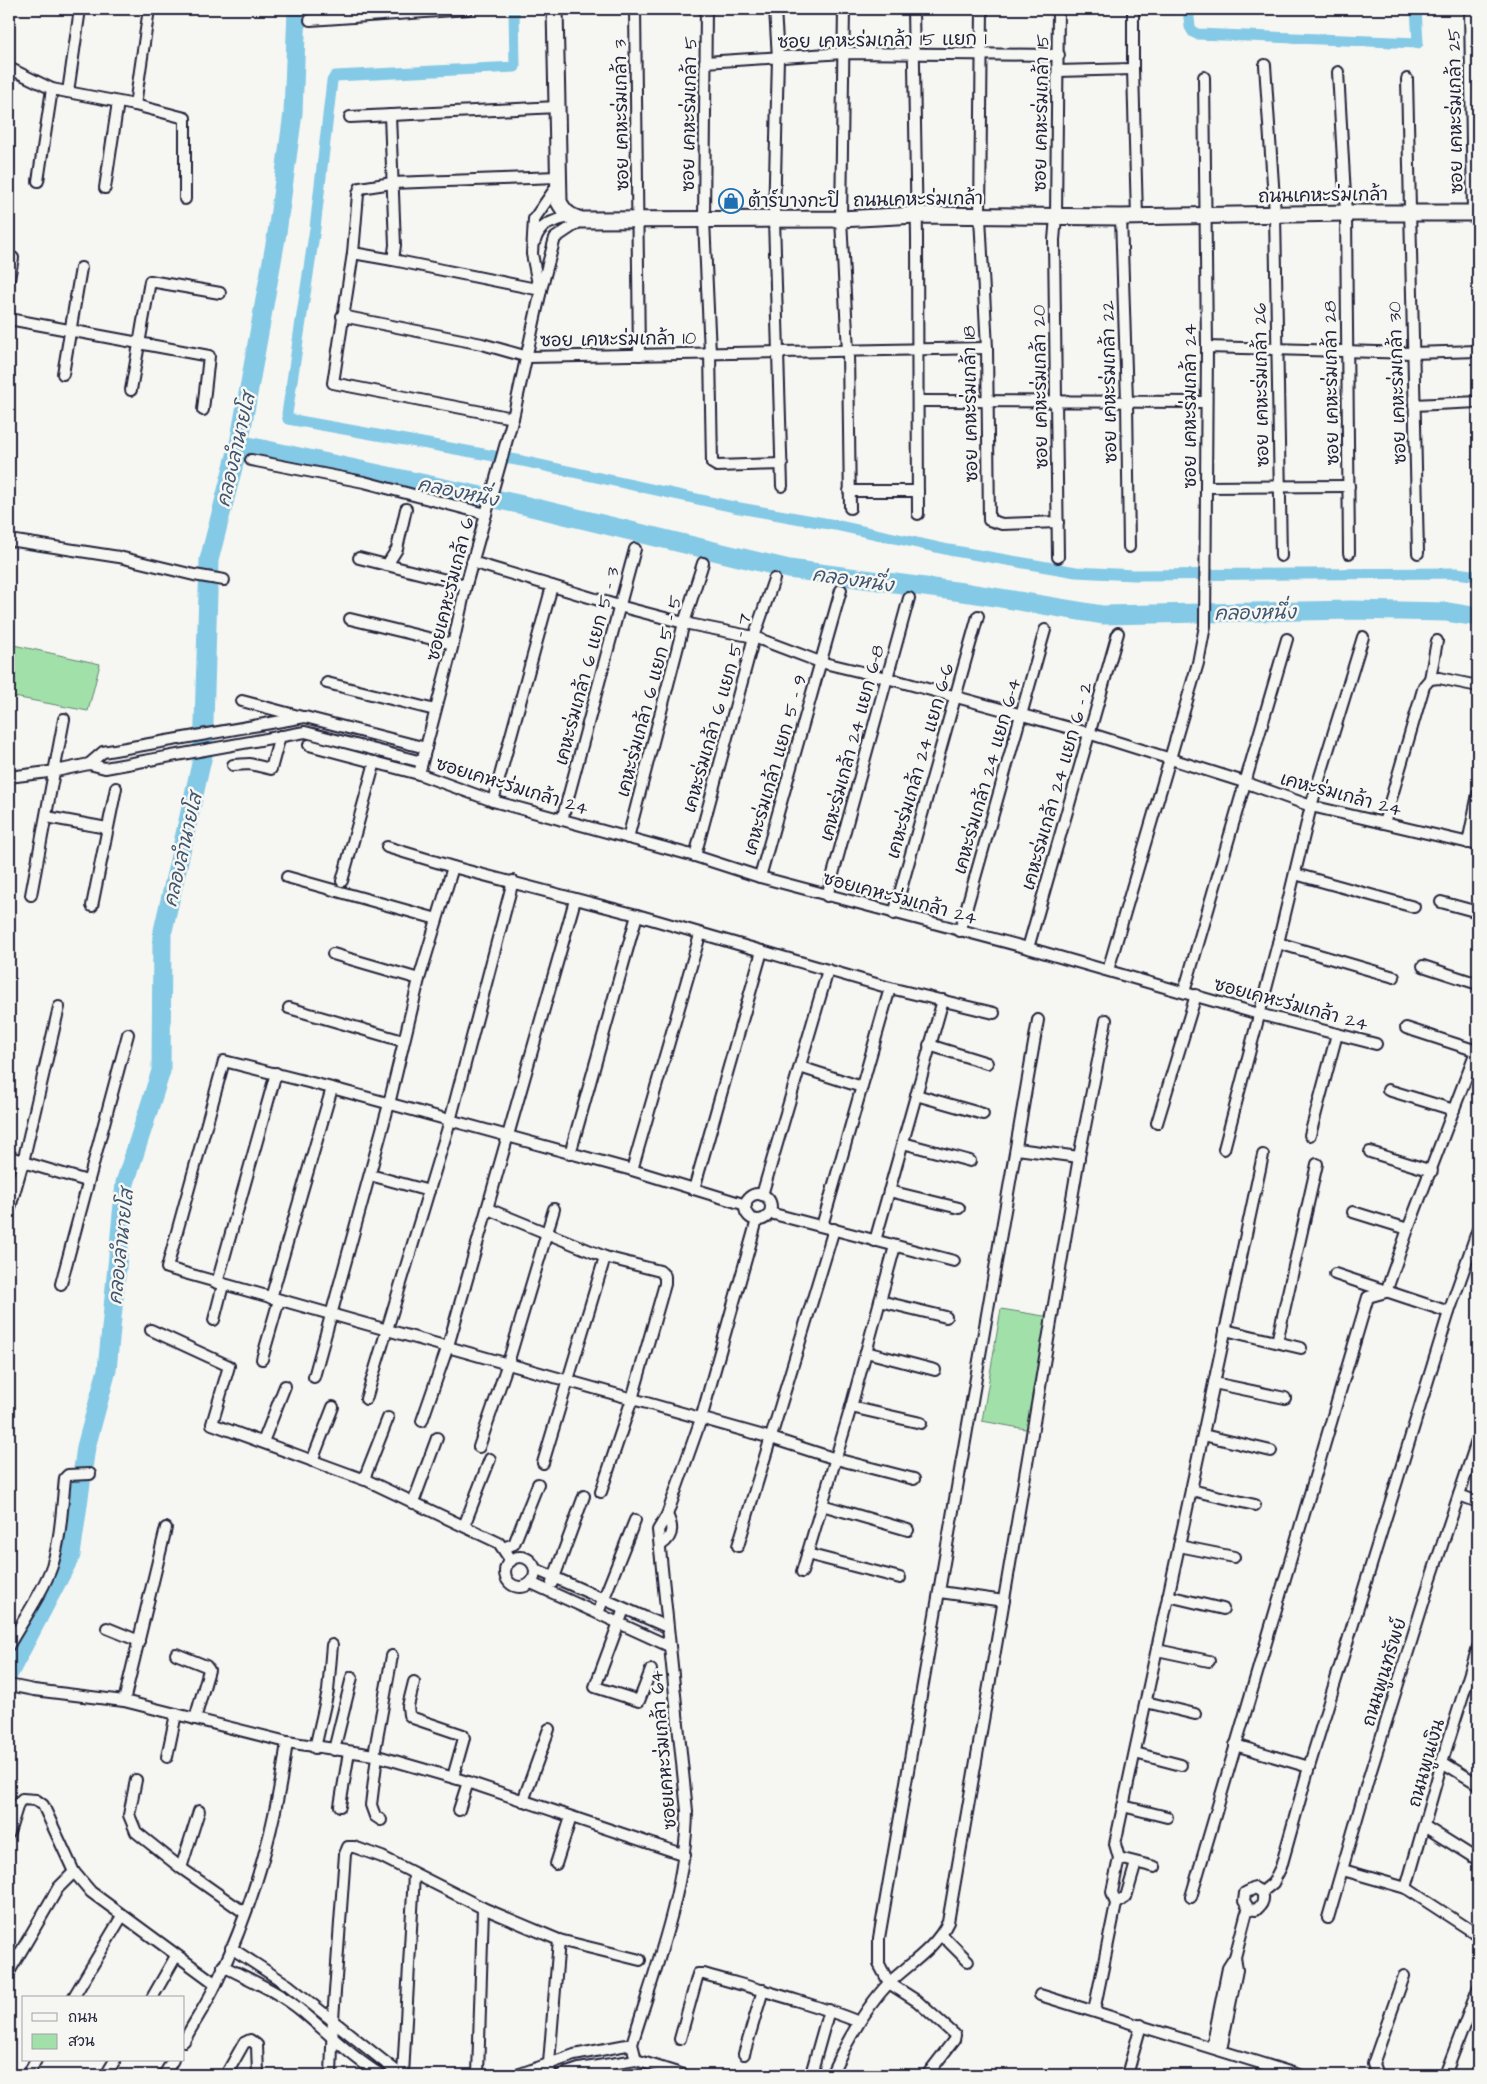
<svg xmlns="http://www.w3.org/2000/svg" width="1487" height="2084" font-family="'Architects Daughter','Playpen Sans Thai',sans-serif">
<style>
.green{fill:#a1e1a9;stroke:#628272}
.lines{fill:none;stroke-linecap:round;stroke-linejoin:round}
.canal{stroke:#84c9e5;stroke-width:11}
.river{stroke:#84c9e5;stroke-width:19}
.street-casing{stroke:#22223b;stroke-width:14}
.secondary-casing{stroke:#22223b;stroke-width:19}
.street{stroke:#f6f6f2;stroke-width:10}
.secondary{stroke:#f6f6f2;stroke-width:15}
.labels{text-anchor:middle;stroke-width:5;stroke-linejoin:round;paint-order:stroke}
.street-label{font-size:18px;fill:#22223b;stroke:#f6f6f2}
.poi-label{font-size:18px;fill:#22223b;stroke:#f6f6f2;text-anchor:start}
.water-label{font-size:19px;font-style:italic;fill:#3f546e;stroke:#f6f6f2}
</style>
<rect width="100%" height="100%" fill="#f6f6f2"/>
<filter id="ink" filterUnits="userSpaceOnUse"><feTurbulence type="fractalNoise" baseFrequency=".02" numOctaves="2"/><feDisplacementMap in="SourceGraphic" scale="10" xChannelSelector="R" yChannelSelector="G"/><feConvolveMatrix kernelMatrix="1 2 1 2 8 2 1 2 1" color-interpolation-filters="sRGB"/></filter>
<g filter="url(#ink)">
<g class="green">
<path d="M 9,644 L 100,664 L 88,711 L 9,696 Z"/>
<path d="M 1001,1309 L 1050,1317 L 1031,1430 L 982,1421 Z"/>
</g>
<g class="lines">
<g class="canal">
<path d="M 514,9 L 515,67 L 335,76 L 332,81 L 315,228 L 287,414 L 288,419 L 522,461 L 734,507 L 835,525 L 949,550 L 1076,572 L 1134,575 L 1457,573 L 1478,576"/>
<path d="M 1188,9 L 1190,27 L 1193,32 L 1197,34 L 1418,43 L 1416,9"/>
</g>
<g class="river">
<path d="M 239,444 L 523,505 L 789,569 L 970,593 L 1103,615 L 1351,610 L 1447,612 L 1478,617"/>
<path d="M 9,1673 L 71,1555 L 86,1447 L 107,1370 L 125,1183 L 161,1071 L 162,935 L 203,755 L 209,560 L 239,444 L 277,233 L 293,113 L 297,9"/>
</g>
<defs>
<g id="street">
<path d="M 635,9 L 639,355"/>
<path d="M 706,9 L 704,220 L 710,353 L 712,463 L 717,466 L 782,464"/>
<path d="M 775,9 L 778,58 L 774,219 L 782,486"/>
<path d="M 844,9 L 841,219 L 848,351 L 850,508"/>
<path d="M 913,9 L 917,237 L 918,514"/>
<path d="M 982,9 L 980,217 L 987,348 L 989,520 L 1002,524 L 1058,522"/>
<path d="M 1058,9 L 1056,217 L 1054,240 L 1058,557"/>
<path d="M 1470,9 L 1473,213"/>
<path d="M 1133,11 L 1133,69 L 1137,217"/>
<path d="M 310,20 L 468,9"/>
<path d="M 705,62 L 844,53 L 1059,55"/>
<path d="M 1265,65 L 1275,214 L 1281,556"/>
<path d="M 9,68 L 52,89 L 135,105 L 185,118 L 185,199"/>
<path d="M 1058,71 L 1133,69"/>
<path d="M 1338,72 L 1346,213 L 1349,553"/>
<path d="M 1407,79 L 1418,553"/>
<path d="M 68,92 L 80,9"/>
<path d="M 135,105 L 149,9"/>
<path d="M 390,115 L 395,245 L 393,260"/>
<path d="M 350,117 L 557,107"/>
<path d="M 38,181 L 52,89"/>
<path d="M 105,188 L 118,102"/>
<path d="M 1121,217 L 1127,401 L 1129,547"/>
<path d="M 535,241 C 540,223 553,221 570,217"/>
<path d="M 353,253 L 358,194 L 360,188 L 392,183 L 558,177"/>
<path d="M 9,279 L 13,258"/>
<path d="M 540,294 L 532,254 L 534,219 L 557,186"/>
<path d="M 342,316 L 482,344 L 528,357 L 987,348"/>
<path d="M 9,319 L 209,356 L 203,410"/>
<path d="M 1207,347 L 1412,353 L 1478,351"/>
<path d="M 63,374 L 81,268"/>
<path d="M 131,390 L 150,281 L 220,293"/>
<path d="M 918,401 L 1206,402"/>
<path d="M 1414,405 L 1478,402"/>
<path d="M 513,418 L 333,383 L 353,253 L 393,260 L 541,290"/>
<path d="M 251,460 L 364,482 L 486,514"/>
<path d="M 1206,487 L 1349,486"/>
<path d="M 849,491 L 918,491"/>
<path d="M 9,540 L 119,557 L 194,575 L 224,580"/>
<path d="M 359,558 L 466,585"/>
<path d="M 472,562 L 619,606 L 684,623 L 754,637 L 820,662 L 887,678 L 1088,733 L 1244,782 L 1311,806 L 1478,845"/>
<path d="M 387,565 L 397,549 L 406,509"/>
<path d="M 350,619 L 453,644"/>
<path d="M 1430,679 L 1439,678 L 1478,686"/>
<path d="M 1430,679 L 1437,641"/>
<path d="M 327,683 L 435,710"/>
<path d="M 242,701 L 302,717"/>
<path d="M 309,745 L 419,774 L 493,801 L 695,856 L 760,877 L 1028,948 L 1259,1014 L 1376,1044"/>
<path d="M 89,764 L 105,768 L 305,732 L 422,762"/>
<path d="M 233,765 L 250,764 L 271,769 L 280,736"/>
<path d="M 419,774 L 453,644 L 466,585 L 513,418 L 541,290 L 555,238 L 582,220"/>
<path d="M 9,777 L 56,771 L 89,764 L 103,752 L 305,717 L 426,748"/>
<path d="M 493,801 L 552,586"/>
<path d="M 47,817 L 107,828"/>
<path d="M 562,820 L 635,549"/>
<path d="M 1384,823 L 1424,686 L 1430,679"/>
<path d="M 628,838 L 684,623 L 703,563"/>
<path d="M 1468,843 L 1478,794"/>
<path d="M 387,847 L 453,867 L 637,915 L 890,988 L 994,1013"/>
<path d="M 695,856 L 754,637 L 774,579"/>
<path d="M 1295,874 L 1414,907"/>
<path d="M 287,877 L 437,919"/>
<path d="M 760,877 L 841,590"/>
<path d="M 342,881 L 375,762"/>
<path d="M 31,895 L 64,719"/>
<path d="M 827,896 L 909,598"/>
<path d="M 1441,902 L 1478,912"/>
<path d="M 92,906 L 116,788"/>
<path d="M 894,914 L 978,616"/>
<path d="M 960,931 L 1045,630"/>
<path d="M 1278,943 L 1394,977"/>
<path d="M 1028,948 L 1118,633"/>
<path d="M 333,954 L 419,979"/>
<path d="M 1423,966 L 1478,984"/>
<path d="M 1108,970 L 1198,663 L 1205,626 L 1207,347 L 1204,77"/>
<path d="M 1184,992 L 1287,639"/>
<path d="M 289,1008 L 403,1041"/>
<path d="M 1406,1028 L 1477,1051"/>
<path d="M 929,1045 L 987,1063"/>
<path d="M 800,1067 L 862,1087"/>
<path d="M 1388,1090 L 1454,1110"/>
<path d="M 916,1095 L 983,1114"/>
<path d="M 1157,1123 L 1196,995"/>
<path d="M 1310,1135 L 1337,1034"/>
<path d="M 903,1143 L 970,1161"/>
<path d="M 1017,1149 L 1079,1157"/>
<path d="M 1224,1149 L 1278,943 L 1311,806 L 1363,637"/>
<path d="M 1370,1152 L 1432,1171"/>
<path d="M 570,1154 L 637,915"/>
<path d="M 9,1156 L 23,1162 L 87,1181"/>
<path d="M 632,1170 L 700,935"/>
<path d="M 370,1175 L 429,1191"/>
<path d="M 694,1189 L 762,951"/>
<path d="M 889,1191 L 959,1208"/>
<circle cx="758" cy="1207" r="13"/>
<path d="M 762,1195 L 828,970"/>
<path d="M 746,1205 L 632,1170 L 332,1088 L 224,1061 L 167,1268 L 771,1438 L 836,1459 L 914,1479"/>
<path d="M 488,1209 L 605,1257 L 660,1271 L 665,1276 L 665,1284 L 632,1399 L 601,1492"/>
<path d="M 9,1211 L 23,1162 L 59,1007"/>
<path d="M 1353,1212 L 1408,1229"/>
<path d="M 770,1213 L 954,1261"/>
<path d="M 822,1226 L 890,988"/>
<path d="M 875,1241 L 943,1000"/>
<path d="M 1335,1274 L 1449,1312"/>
<path d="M 217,1283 L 276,1073"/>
<path d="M 61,1284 L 128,1034"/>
<path d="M 271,1298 L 332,1088"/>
<path d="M 880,1301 L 946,1317"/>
<path d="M 214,1320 L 223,1285"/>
<path d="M 151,1330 L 229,1366 L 212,1424 L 365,1480"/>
<path d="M 1225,1330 L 1301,1348"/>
<path d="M 1277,1342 L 1317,1164"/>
<path d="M 866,1352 L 935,1370"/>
<path d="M 262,1359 L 279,1300"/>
<path d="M 314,1377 L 389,1104 L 419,979 L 453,867"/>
<path d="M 1214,1383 L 1285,1398"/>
<path d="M 366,1399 L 450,1121 L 513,881"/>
<path d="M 851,1407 L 921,1423"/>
<path d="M 388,1418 L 364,1479 L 499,1543 L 511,1561"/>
<path d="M 422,1421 L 448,1346 L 575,900"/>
<path d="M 1203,1435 L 1271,1451"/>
<path d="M 263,1442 L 285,1386"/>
<path d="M 479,1447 L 508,1363 L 554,1209"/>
<path d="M 312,1461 L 333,1407"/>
<path d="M 543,1463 L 605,1257"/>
<path d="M 1191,1490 L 1255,1505"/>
<path d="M 1459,1495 L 1478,1502"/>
<path d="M 413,1503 L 437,1438"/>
<path d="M 822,1505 L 908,1530"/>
<path d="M 464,1526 L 490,1459"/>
<path d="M 661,1545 C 673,1537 674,1528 667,1515"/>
<path d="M 738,1546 L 834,1229"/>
<path d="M 1179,1546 L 1234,1557"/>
<path d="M 503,1548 L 514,1544 L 538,1484"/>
<path d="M 807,1554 L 900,1578"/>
<circle cx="520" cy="1572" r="15"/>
<path d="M 535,1569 L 667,1627"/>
<path d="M 802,1572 L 851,1407 L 895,1246"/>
<path d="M 531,1583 L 669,1646"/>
<path d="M 552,1583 L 584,1496"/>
<path d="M 940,1592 L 1004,1601"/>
<path d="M 1168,1596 L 1223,1609"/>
<path d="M 624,1609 L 595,1687 L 639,1701 L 651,1670"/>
<path d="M 598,1613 L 635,1520"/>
<path d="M 107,1628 L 139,1641"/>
<path d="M 9,1645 C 23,1620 42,1594 52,1566 C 61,1538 62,1507 65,1478 L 68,1475 L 90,1474"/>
<path d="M 1157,1650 L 1209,1661"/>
<path d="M 176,1654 L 206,1666 L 209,1670 L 195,1719"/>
<path d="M 414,1682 L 408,1706 L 409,1715 L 413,1718 L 463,1735 L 464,1738 L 453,1777"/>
<path d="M 9,1685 L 34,1690 L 124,1701 L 287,1742 L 374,1755 L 468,1782 L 685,1855"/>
<path d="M 124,1701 L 166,1528"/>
<path d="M 1146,1702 L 1195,1714"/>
<path d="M 1235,1745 L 1309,1767"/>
<path d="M 315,1748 L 328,1691 L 332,1645"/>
<path d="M 334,1750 L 352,1677"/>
<path d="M 1135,1753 L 1181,1765"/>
<path d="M 374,1755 L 392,1656"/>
<path d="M 377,1756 L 371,1805 L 375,1816 L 381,1820"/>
<path d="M 167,1757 L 176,1714"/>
<path d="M 1442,1762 L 1478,1784"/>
<path d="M 136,1780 L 129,1815 L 136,1832 L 181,1868 L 245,1913"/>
<path d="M 523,1801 L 549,1729"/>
<path d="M 340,1806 L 349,1752"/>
<path d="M 1123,1806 L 1167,1817"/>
<path d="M 459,1810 L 468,1782"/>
<path d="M 1424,1826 L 1478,1860"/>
<path d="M 9,1833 L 18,1804 L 22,1799 L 36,1800 L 43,1805 L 74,1872 L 91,1892 L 216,1984"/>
<path d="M 556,1864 L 571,1817"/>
<path d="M 1155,1867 L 1119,1858 L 1115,1844 L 1263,1155"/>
<path d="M 181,1868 L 199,1811"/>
<path d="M 1343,1870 L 1406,1888 L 1478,1935"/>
<path d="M 1406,1888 L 1442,1762 L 1478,1647"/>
<path d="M 1191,1897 L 1368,1297 L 1386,1292 L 1408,1229 L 1478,1046"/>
<path d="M 1116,1904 L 1126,1897 L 1136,1863"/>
<path d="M 1249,1909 L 1244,1901 L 1245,1893 L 1255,1888 L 1262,1892"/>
<path d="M 1328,1918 L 1368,1780 L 1430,1581 L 1478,1438"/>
<path d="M 942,1935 L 968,1961"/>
<path d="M 231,1948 L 288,1985 L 401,2075"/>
<path d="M 223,1966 C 251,1980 279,1992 303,2012 C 329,2034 352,2057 381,2075"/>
<path d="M 9,1972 L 58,1888 L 74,1872"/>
<path d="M 1040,1995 L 1299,2075"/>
<path d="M 73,1998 L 122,1916"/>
<path d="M 152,1998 L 176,1956"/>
<path d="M 1094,2011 L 1116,1904 L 1112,1892 L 1119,1858"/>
<path d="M 680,2039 L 698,1974 L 704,1974 C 756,1989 809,2002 859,2022"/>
<path d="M 184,2041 C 194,2022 207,2004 216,1984 C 252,1909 276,1824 287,1742"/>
<path d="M 1212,2047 L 1228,1968 L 1235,1957 L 1246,1915 L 1249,1909 L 1256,1910 C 1262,1905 1265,1900 1262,1892 L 1273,1883 L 1281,1867 L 1309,1767 L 1449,1312 L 1478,1229"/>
<path d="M 1221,2050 L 1237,1970 L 1235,1957"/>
<path d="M 744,2054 L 763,1990"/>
<path d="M 811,2074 L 829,2010"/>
<path d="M 28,2075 L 36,2060"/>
<path d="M 106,2075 L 115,2060"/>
<path d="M 164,2075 L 173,2060"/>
<path d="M 226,2075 L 244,2043 L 250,2040 L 257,2045 L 258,2075"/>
<path d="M 331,2075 L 333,2019 L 345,1854 L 348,1847 L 354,1847 L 382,1857 L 483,1908 L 559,1940 L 640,1960"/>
<path d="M 403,2075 L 414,1874"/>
<path d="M 478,2075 L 483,1908"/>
<path d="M 517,2075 L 574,2055 L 632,2044"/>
<path d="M 550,2075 L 549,2063 L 559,1940"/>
<path d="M 561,2075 L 579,2069 L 636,2060"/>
<path d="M 610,2075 L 612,2073"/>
<path d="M 684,2075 L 636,2060 L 632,2044 C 655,1969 686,1891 687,1811 L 658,1530 L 667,1515 L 701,1419 L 757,1220"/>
<path d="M 831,2075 C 846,2043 864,2009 889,1983 C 909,1964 936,1948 948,1922 L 1001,1617 L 1079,1157 L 1106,1020"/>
<path d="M 927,2075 L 954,2040 L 955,2035 L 917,2001 L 889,1983 L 879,1964 L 879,1938 L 1038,1020"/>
<path d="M 1127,2075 L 1141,2025"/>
<path d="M 1377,2075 L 1373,2064 L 1404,1976"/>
<path d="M 1445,2075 L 1478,1989"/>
</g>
<path id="secondary" d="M 555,9 L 559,202 C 565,213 570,217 582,220 L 841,219 L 916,215 L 1121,217 L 1346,213 L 1478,213"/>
</defs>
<use href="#street" class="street-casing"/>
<use href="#secondary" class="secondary-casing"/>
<use href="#street" class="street"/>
<use href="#secondary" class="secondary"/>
</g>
</g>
<defs>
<symbol id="shop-ring" viewBox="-11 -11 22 22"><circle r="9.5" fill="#f6f6f2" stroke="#1f6fb2" stroke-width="1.5"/><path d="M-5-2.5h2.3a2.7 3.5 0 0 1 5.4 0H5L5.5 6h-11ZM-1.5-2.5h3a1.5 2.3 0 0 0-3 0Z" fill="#1f6fb2"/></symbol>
</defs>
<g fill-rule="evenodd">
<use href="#shop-ring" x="717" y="187" width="28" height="28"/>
</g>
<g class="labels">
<g class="street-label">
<text transform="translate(882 40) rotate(-1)" y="6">ซอย เคหะร่มเกล้า 15 แยก 1</text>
<text transform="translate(1455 111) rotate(-91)" y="6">ซอย เคหะร่มเกล้า 25</text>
<text transform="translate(1041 113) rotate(-89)" y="6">ซอย เคหะร่มเกล้า 15</text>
<text transform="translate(689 114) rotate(-89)" y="6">ซอย เคหะร่มเกล้า 5</text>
<text transform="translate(621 115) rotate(-91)" y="6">ซอย เคหะร่มเกล้า 3</text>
<text transform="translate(1323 195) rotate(-1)" y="6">ถนนเคหะร่มเกล้า</text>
<text transform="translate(918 199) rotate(-1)" y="6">ถนนเคหะร่มเกล้า</text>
<text transform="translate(618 339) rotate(-1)" y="6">ซอย เคหะร่มเกล้า 10</text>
<text transform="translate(1109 382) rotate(-91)" y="6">ซอย เคหะร่มเกล้า 22</text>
<text transform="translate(1331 383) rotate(-91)" y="6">ซอย เคหะร่มเกล้า 28</text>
<text transform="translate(1397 383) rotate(-92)" y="6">ซอย เคหะร่มเกล้า 30</text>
<text transform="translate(1261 385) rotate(-91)" y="6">ซอย เคหะร่มเกล้า 26</text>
<text transform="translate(1040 387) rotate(-91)" y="6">ซอย เคหะร่มเกล้า 20</text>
<text transform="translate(970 404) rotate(-91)" y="6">ซอย เคหะร่มเกล้า 18</text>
<text transform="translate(1190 406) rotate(-90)" y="6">ซอย เคหะร่มเกล้า 24</text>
<text transform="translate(450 589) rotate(-76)" y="6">ซอยเคหะร่มเกล้า 6</text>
<text transform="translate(587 666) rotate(-75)" y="6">เคหะร่มเกล้า 6 แยก 5 - 3</text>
<text transform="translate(649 696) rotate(-75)" y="6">เคหะร่มเกล้า 6 แยก 5 - 5</text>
<text transform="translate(717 713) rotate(-74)" y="6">เคหะร่มเกล้า 6 แยก 5 - 7</text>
<text transform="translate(852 743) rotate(-75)" y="6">เคหะร่มเกล้า 24 แยก 6-8</text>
<text transform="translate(920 761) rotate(-74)" y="6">เคหะร่มเกล้า 24 แยก 6-6</text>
<text transform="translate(775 765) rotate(-74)" y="6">เคหะร่มเกล้า แยก 5 - 9</text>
<text transform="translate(987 776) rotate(-74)" y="6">เคหะร่มเกล้า 24 แยก 6-4</text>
<text transform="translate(512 786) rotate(17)" y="6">ซอยเคหะร่มเกล้า 24</text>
<text transform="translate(1057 786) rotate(-74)" y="6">เคหะร่มเกล้า 24 แยก 6 - 2</text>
<text transform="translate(1341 794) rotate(15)" y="6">เคหะร่มเกล้า 24</text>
<text transform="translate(900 898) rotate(15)" y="6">ซอยเคหะร่มเกล้า 24</text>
<text transform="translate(1291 1004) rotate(15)" y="6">ซอยเคหะร่มเกล้า 24</text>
<text transform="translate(1384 1672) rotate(-73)" y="6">ถนนพูนทรัพย์</text>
<text transform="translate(663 1750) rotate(-95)" y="6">ซอยเคหะร่มเกล้า 64</text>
<text transform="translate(1426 1763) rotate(-74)" y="6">ถนนพูนเงิน</text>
</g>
<g class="poi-label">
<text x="748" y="207">ต้าร์บางกะปิ</text>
</g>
<g class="water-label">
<text transform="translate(235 450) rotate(-77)" y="7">คลองลำนายโส</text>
<text transform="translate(458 491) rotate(12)" y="7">คลองหนึ่ง</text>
<text transform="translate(853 579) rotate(8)" y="7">คลองหนึ่ง</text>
<text transform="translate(1255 612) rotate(-1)" y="7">คลองหนึ่ง</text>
<text transform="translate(182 850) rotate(-77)" y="7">คลองลำนายโส</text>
<text transform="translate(120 1247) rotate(-84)" y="7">คลองลำนายโส</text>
</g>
</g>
<rect width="1487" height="2084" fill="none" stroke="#f6f6f2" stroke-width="30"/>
<rect x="15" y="15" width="1457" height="2054" fill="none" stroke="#22223b" stroke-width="2" filter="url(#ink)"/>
<rect x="22" y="1996" width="162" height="65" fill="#f6f6f2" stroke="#a1a1a9"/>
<rect x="32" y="2013" width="25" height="8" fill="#f6f6f2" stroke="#a1a1a9"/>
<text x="68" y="2022" font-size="15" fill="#22223b">ถนน</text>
<rect x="32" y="2034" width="25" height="15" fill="#a1e1a9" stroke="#a1a1a9"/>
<text x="68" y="2046" font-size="15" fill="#22223b">สวน</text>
</svg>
